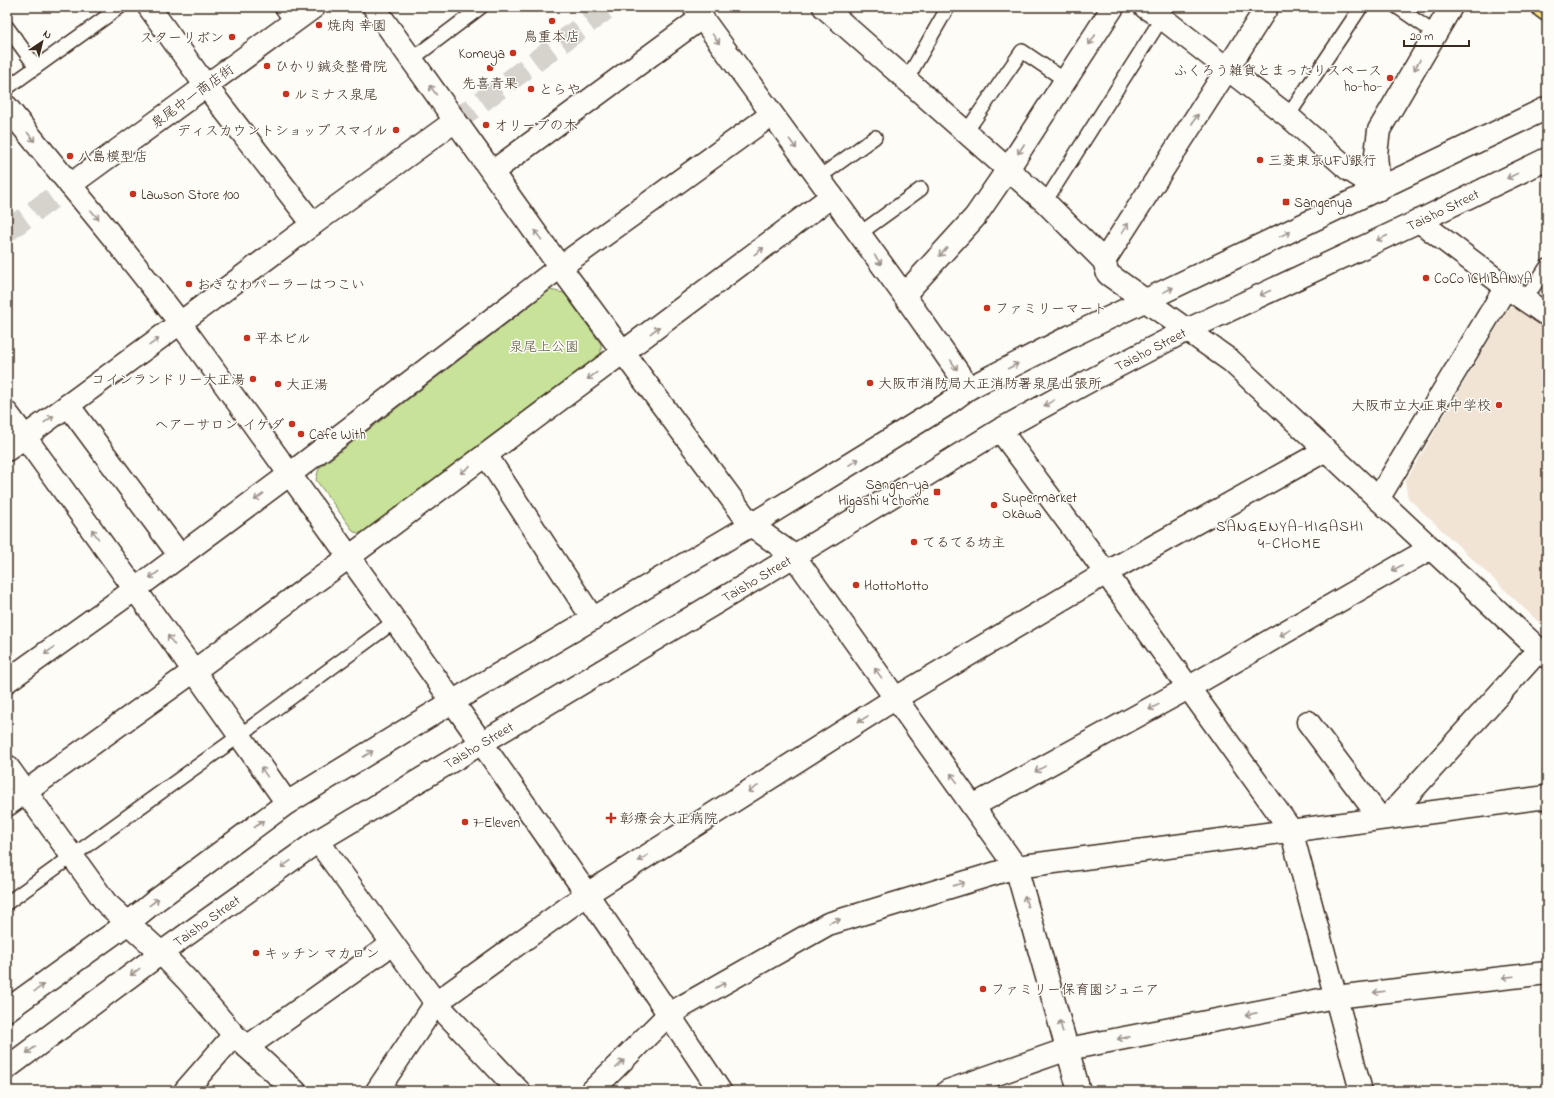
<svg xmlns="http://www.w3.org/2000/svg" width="1554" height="1098" font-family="'Indie Flower','Klee One',sans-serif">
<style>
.built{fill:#f1e4d5}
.green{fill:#c8e299;stroke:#82865c}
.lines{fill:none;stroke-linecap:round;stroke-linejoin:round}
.street-tunnel{stroke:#d6d2cc;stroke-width:22;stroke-dasharray:22 11;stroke-linecap:butt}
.lane-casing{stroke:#3b2a1e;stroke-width:16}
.street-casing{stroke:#3b2a1e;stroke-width:25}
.secondary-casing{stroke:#3b2a1e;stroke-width:25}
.primary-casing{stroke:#3b2a1e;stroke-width:25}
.lane{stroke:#fdfcf7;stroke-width:13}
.street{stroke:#fdfcf7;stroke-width:22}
.secondary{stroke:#fdfcf7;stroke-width:22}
.primary{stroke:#f8e281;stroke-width:22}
.oneway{stroke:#9c938a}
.poi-dot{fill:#c8321e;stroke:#fdfcf7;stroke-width:1.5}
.labels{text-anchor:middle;stroke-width:3;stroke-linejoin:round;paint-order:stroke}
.poi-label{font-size:14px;fill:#3b2a1e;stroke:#fdfcf7;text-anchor:start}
.street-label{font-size:14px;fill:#3b2a1e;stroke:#fdfcf7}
.park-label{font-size:14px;fill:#5e583d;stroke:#fdfcf7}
.neighbourhood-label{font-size:15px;letter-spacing:1px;fill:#3b2a1e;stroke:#fdfcf7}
</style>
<rect width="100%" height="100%" fill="#fdfcf7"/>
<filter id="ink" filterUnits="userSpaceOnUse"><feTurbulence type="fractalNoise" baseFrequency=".025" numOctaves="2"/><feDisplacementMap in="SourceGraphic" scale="8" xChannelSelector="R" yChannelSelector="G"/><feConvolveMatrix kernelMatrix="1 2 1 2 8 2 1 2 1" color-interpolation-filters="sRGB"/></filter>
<g filter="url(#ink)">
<path class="built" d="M 1514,306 L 1547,329 L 1547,630 L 1408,498 L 1405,482 L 1508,308 Z"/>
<path class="green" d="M 550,290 L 564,293 L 601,344 L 601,355 L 367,534 L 354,532 L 316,480 L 319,468 Z"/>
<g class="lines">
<g class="street-tunnel">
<path d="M 455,121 L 609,7"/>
<path d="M 7,231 L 70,185"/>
</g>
<defs>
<g id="lane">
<path d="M 281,7 L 292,23"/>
<path d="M 1397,7 L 1436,34"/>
<path d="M 7,27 L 36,67"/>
<path d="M 412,59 L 481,7"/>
<path d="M 907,79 L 948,7"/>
<path d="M 7,88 L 120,7"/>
<path d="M 1288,116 L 1361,7"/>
<path d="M 966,132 L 1022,51 L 1065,80"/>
<path d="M 818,178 L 875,137"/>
<path d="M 1045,202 L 1162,18"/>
<path d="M 859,234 L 921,189"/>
<path d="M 1525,300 L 1547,266"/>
<path d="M 7,903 L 239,736 L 395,621"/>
</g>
<g id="street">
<path d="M 149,7 L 206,86 L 313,224"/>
<path d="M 374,7 L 560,267"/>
<path d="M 694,7 L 904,295 L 969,388"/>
<path d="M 824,7 L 1045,202 L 1104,261 L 1108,274 L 1187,330"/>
<path d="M 1145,7 L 1162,18 L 1288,116 L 1348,169 L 1379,189"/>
<path d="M 7,107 C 64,179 125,249 180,323 L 7,450"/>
<path d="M 492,172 L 701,18"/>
<path d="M 70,185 L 314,7"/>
<path d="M 1379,189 L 1376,154 L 1379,130 L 1451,7"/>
<path d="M 1104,261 L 1267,7"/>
<path d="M 904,295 L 975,217 L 1008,169 L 1113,7"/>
<path d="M 68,405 L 180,556"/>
<path d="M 25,437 L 194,671 L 287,803"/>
<path d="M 486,455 L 593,619"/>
<path d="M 7,681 L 134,590 L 290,474"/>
<path d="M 1308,722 L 1380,818"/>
<path d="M 7,766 L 106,903 L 161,953"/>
<path d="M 7,805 L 194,671 L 349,557 L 832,196"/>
<path d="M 973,806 L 1188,688 L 1431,548"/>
<path d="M 1388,817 L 1539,650"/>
<path d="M 587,894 L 896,698"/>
<path d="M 247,1047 L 392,944"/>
<path d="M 592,1091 L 669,1014 L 828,924 L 1016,867 L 1547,797"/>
<path d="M 948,1091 L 1068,1049 L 1335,997 L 1547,973"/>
</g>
<g id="secondary">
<path d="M 455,121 L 313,224 L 180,323 C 364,576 547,830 720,1091"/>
<path d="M 1419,221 L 1506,287 L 1547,315"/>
<path d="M 560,267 L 751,525 L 794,556 L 1016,867 L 1079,1091"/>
<path d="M 1187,330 L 1231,361 L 1547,657"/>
<path d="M 7,413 L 25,437"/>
<path d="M 1000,430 L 1106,573 L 1291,830 L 1361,1091"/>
<path d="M 290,474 L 560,267 L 771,115"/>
<path d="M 1378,499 L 1506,287"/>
<path d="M 896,698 L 1106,573 L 1326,450"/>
<path d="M 318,841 L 436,1003 L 519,1091"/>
<path d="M 161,953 L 188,981 L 234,1035 L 295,1091"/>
<path d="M 7,1010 L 128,923 L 154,902 L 287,803 L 452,702 L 751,525 L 946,405 L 969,388 L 1071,336 L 1547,108"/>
<path id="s1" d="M 7,1068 L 161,953 L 318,841 L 794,556 L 1000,430 L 1091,380 L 1187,330 L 1419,221 L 1547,159"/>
<path d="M 185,1091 L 234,1035"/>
<path d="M 377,1091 L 436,1003 L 587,894"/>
</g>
<path id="primary" d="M 1543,7 L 1547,10"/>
</defs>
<use href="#lane" class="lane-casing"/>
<use href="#street" class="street-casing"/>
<use href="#secondary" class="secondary-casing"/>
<use href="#primary" class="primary-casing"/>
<use href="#lane" class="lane"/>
<use href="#street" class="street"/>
<use href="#secondary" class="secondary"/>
<use href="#primary" class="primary"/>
</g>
<defs><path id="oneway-shaft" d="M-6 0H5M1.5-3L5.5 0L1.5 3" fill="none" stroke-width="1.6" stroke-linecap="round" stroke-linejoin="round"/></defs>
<g class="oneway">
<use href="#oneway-shaft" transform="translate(716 39) rotate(54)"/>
<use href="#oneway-shaft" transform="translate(1092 40) rotate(123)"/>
<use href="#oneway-shaft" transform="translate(1417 65) rotate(120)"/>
<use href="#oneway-shaft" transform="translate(433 90) rotate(-125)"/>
<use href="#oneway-shaft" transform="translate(1195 119) rotate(-57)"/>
<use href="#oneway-shaft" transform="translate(31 137) rotate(51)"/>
<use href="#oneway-shaft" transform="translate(793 144) rotate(53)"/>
<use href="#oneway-shaft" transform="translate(1021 149) rotate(123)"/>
<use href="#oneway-shaft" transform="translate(1512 176) rotate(154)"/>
<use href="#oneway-shaft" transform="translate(95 215) rotate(50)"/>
<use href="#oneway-shaft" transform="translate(1125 228) rotate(-57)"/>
<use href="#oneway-shaft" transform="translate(1285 234) rotate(-26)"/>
<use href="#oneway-shaft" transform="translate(538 235) rotate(-126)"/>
<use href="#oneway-shaft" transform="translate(1382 238) rotate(155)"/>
<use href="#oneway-shaft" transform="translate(759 251) rotate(-37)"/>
<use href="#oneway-shaft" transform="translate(943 252) rotate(132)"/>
<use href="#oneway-shaft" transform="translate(878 260) rotate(54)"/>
<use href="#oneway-shaft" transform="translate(1168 290) rotate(-26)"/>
<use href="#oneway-shaft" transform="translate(1265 293) rotate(155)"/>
<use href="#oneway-shaft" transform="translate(655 330) rotate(-37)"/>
<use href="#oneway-shaft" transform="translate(154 342) rotate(-36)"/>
<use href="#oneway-shaft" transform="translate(954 365) rotate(56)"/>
<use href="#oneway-shaft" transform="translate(1013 366) rotate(-27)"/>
<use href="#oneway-shaft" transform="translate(592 376) rotate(144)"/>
<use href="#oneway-shaft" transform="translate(1049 403) rotate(151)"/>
<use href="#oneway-shaft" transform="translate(49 419) rotate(-37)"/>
<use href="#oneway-shaft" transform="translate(854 462) rotate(-32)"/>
<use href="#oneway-shaft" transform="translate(465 470) rotate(143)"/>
<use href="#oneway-shaft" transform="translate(259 497) rotate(143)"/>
<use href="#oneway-shaft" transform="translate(95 534) rotate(-126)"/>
<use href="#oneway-shaft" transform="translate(1397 568) rotate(150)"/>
<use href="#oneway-shaft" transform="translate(154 575) rotate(143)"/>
<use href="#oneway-shaft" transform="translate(1285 633) rotate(150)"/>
<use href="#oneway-shaft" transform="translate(171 640) rotate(-126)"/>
<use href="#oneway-shaft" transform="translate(49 651) rotate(144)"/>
<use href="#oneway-shaft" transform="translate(878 673) rotate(-126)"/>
<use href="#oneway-shaft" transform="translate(1154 707) rotate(151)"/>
<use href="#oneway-shaft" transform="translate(863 719) rotate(148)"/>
<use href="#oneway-shaft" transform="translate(368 754) rotate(-32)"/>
<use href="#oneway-shaft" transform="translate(1040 769) rotate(151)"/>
<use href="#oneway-shaft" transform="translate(264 772) rotate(-125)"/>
<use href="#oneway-shaft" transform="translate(954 778) rotate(-126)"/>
<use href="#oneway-shaft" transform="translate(753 789) rotate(148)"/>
<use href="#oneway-shaft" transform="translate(259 824) rotate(-37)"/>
<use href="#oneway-shaft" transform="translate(643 858) rotate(148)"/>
<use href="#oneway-shaft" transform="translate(286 864) rotate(145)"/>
<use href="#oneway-shaft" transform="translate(959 884) rotate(-17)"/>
<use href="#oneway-shaft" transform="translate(1026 901) rotate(-106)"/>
<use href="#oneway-shaft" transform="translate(154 902) rotate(-37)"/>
<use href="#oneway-shaft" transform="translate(835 921) rotate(-17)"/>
<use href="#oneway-shaft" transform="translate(135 972) rotate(143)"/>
<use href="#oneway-shaft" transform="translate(1508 977) rotate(173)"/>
<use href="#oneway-shaft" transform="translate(721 985) rotate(-30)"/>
<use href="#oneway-shaft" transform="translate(39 988) rotate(-36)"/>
<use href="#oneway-shaft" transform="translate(1379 992) rotate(173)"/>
<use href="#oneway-shaft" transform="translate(1251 1014) rotate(169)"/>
<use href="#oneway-shaft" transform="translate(1061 1026) rotate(-106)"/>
<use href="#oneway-shaft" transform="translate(1123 1038) rotate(169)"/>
<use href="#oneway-shaft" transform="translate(31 1050) rotate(143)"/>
<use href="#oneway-shaft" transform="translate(620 1064) rotate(-45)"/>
</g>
</g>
<g class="poi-dot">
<circle cx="552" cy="21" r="4"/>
<circle cx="319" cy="25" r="4"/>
<circle cx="232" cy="37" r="4"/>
<circle cx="513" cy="53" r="4"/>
<circle cx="267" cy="66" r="4"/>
<circle cx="490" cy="68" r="4"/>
<circle cx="1390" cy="78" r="4"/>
<circle cx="531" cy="89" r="4"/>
<circle cx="286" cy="94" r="4"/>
<circle cx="486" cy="125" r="4"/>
<circle cx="396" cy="130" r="4"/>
<circle cx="70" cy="156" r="4"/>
<circle cx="1260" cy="160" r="4"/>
<circle cx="133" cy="194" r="4"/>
<rect x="1282" y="198" width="8" height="8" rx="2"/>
<circle cx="1426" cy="278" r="4"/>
<circle cx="189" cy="284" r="4"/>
<circle cx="987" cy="308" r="4"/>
<circle cx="247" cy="338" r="4"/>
<circle cx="253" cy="379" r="4"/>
<circle cx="870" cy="383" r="4"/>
<circle cx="278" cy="384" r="4"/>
<circle cx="1499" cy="405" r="4"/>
<circle cx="292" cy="424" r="4"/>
<circle cx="301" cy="434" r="4"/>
<rect x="933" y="488" width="8" height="8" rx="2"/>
<circle cx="994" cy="505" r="4"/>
<circle cx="914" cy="542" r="4"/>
<circle cx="856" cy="585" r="4"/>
<path d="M609 812h4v4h4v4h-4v4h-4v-4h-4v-4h4z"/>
<circle cx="465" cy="822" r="4"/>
<circle cx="256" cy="953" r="4"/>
<circle cx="983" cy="989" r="4"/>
</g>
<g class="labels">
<g class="poi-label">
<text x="327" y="30">焼肉 幸園</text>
<text x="552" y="41" text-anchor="middle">鳥重本店</text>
<text x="224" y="42" text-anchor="end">スターリボン</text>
<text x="505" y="58" text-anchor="end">Komeya</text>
<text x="275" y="71">ひかり鍼灸整骨院</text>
<text x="1382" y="75" text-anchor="end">ふくろう雑貨とまったりスペース<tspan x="1382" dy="16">ho-ho-</tspan></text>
<text x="490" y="88" text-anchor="middle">先喜青果</text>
<text x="539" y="94">とらや</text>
<text x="294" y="99">ルミナス泉尾</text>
<text x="494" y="130">オリーブの木</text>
<text x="388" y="135" text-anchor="end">ディスカウントショップ スマイル</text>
<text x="78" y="161">八島模型店</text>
<text x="1268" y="165">三菱東京UFJ銀行</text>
<text x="141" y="199">Lawson Store 100</text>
<text x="1294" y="207">Sangenya</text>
<text x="1434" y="283">CoCo ICHIBANYA</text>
<text x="197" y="289">おきなわパーラーはつこい</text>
<text x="995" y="313">ファミリーマート</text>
<text x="255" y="343">平本ビル</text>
<text x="245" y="384" text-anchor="end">コインランドリー大正湯</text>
<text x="878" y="388">大阪市消防局大正消防署泉尾出張所</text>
<text x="286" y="389">大正湯</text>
<text x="1491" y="410" text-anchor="end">大阪市立大正東中学校</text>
<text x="284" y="429" text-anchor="end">ヘアーサロン イケダ</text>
<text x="309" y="439">Cafe With</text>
<text x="929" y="489" text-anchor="end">Sangen-ya<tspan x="929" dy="16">Higashi 4 chome</tspan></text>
<text x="1002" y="502">Supermarket<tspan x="1002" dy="16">Okawa</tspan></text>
<text x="922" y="547">てるてる坊主</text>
<text x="864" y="590">HottoMotto</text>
<text x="620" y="823">彰療会大正病院</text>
<text x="473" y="827">7-Eleven</text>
<text x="264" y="958">キッチン マカロン</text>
<text x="991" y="994">ファミリー保育園ジュニア</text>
</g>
<g class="street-label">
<text transform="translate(192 96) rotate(-36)" y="5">泉尾中一商店街</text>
<text dy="5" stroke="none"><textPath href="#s1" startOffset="1676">Taisho Street</textPath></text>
<text dy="5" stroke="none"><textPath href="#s1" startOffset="1352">Taisho Street</textPath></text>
<text dy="5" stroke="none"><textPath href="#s1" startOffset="896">Taisho Street</textPath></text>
<text dy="5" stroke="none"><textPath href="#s1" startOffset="572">Taisho Street</textPath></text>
<text dy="5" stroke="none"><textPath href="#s1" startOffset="248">Taisho Street</textPath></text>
</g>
<g class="park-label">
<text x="544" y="351">泉尾上公園</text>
</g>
<g class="neighbourhood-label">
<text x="1290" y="531">SANGENYA-HIGASHI<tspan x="1290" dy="17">4-CHOME</tspan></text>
</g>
</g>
<rect width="1554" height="1098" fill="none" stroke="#fdfcf7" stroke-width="24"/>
<rect x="12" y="12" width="1530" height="1074" fill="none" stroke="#3b2a1e" stroke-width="1.5" filter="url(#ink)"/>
<g transform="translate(42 42) rotate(35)" stroke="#fdfcf7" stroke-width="3" paint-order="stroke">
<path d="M0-3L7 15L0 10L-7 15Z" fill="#3b2a1e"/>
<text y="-6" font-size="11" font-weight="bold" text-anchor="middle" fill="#3b2a1e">N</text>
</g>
<path d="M1404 40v6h65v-6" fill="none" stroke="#3b2a1e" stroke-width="2"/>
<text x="1410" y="40" font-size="12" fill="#3b2a1e" stroke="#fdfcf7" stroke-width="3" paint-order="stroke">20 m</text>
</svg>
